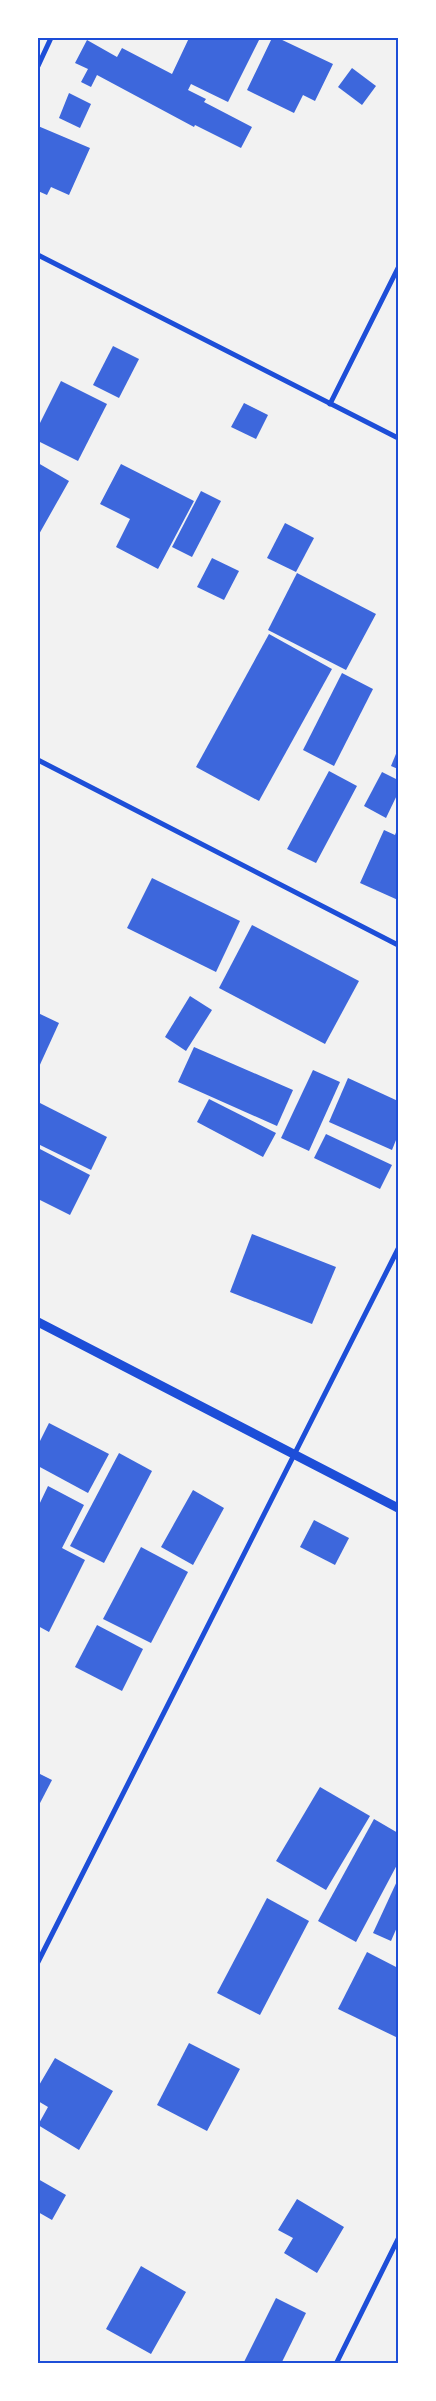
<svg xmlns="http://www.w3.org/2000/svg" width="436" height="2401" font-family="Rubik,sans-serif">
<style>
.building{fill:#3d67dc}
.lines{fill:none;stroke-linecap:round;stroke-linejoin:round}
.minor{stroke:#1d4ed8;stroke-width:5}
.tertiary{stroke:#1d4ed8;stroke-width:9}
.neatline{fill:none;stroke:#1d4ed8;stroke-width:2}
</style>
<rect width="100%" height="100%" fill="#f2f2f2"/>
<g class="building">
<path d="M 189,38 L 260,38 L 228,102 L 191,84 L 188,90 L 206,99 L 204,102 L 252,127 L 241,148 L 195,125 L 194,127 L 97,75 L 91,87 L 81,82 L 88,69 L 75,63 L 87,40 L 117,57 L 122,48 L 172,74 Z"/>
<path d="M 272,38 L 278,38 L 333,64 L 315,101 L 303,95 L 294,113 L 247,90 Z"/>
<path d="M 352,68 L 376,86 L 362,105 L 338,87 Z"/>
<path d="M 69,93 L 91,104 L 80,128 L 59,118 Z"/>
<path d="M 38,126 L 90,148 L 69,195 L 51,187 L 47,195 L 38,191 Z"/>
<path d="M 113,346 L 139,359 L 119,398 L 93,385 Z"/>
<path d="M 61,381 L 107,404 L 78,461 L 38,441 L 38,427 Z"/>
<path d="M 244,403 L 268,415 L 256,439 L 231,427 Z"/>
<path d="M 38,463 L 69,481 L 38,536 Z"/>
<path d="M 121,464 L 194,501 L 158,569 L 116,547 L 130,519 L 100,504 Z"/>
<path d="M 201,491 L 221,501 L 192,557 L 172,547 Z"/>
<path d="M 285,523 L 314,538 L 296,572 L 267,558 Z"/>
<path d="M 212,558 L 239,571 L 224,600 L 197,587 Z"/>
<path d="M 297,573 L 376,614 L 346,670 L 268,630 Z"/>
<path d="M 269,634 L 332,669 L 259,801 L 196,767 Z"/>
<path d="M 342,673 L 373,689 L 334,766 L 303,750 Z"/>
<path d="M 398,749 L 398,769 L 391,766 Z"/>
<path d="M 329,771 L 357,786 L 316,863 L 287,849 Z"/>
<path d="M 382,772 L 398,780 L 398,793 L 386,818 L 364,806 Z"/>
<path d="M 398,827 L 398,900 L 360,883 L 384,830 L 395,835 Z"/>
<path d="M 152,878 L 240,921 L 216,972 L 127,928 Z"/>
<path d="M 252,925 L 359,981 L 325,1044 L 219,988 Z"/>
<path d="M 190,996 L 212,1010 L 186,1051 L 165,1037 Z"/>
<path d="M 38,1013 L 59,1023 L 38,1069 Z"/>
<path d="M 194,1047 L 293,1090 L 277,1126 L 178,1082 Z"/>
<path d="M 313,1070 L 340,1082 L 309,1151 L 281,1138 Z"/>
<path d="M 348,1078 L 398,1101 L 398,1135 L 392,1150 L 329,1122 Z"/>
<path d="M 209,1099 L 276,1133 L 263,1157 L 197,1122 Z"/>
<path d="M 38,1102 L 107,1137 L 91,1170 L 38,1144 Z"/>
<path d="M 326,1134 L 392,1165 L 380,1189 L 314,1158 Z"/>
<path d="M 38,1148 L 90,1175 L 70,1215 L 38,1199 Z"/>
<path d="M 252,1234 L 336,1267 L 312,1324 L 230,1292 Z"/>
<path d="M 49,1423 L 109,1454 L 88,1493 L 38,1466 L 38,1445 Z"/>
<path d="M 119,1453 L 152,1471 L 104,1563 L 70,1546 Z"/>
<path d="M 48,1486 L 84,1505 L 62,1548 L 85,1560 L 49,1632 L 38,1626 L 38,1507 Z"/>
<path d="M 193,1490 L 224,1508 L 193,1565 L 161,1547 Z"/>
<path d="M 314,1520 L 349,1538 L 335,1565 L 300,1547 Z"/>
<path d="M 141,1547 L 188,1572 L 151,1643 L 103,1619 Z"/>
<path d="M 97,1625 L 143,1649 L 122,1691 L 75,1667 Z"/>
<path d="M 38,1773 L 52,1780 L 38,1807 Z"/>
<path d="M 320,1787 L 370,1816 L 326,1890 L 276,1861 Z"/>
<path d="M 374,1819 L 398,1833 L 398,1863 L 356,1942 L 318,1921 Z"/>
<path d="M 398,1879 L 398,1925 L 391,1941 L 373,1933 Z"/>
<path d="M 267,1898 L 309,1921 L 260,2015 L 217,1993 Z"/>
<path d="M 367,1952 L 398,1968 L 398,2038 L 338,2009 Z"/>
<path d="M 189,2043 L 240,2069 L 207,2131 L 157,2105 Z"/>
<path d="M 55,2058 L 113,2091 L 79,2150 L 38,2125 L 48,2107 L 38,2101 L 38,2087 Z"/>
<path d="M 38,2179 L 66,2195 L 52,2220 L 38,2212 Z"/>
<path d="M 297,2199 L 344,2227 L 317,2273 L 284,2253 L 293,2238 L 278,2230 Z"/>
<path d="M 141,2266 L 186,2292 L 151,2354 L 106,2329 Z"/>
<path d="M 276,2298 L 306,2313 L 281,2364 L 243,2364 Z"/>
</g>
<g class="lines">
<g class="minor">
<path d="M 38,66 L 51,38"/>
<path d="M 38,255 L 398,438"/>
<path d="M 330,404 L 398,268"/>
<path d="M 38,760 L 398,945"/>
<path d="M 38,1962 L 398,1249"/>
<path d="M 336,2364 L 398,2239"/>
</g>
<path class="tertiary" d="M 38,1322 L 398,1508"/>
</g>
<rect width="436" height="2401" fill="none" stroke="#ffffff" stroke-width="78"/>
<rect x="39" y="39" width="358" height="2323" class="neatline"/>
</svg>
